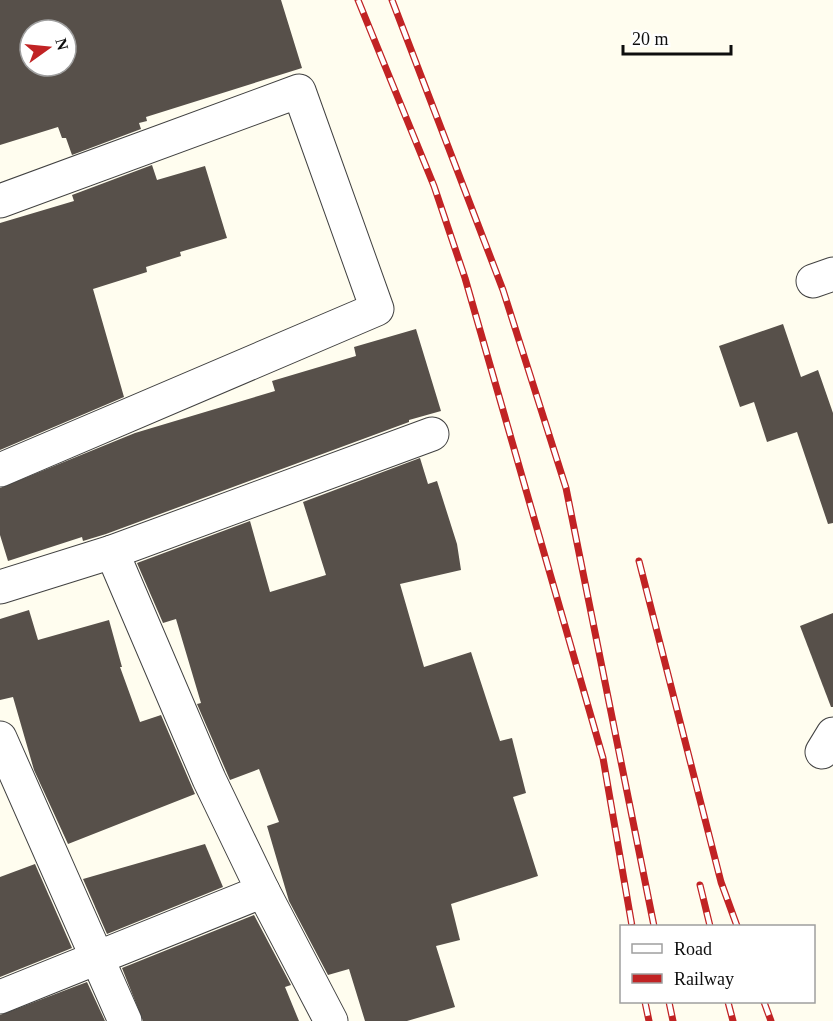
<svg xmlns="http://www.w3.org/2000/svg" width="833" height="1021" font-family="'Times New Roman',serif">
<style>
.building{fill:#57504a;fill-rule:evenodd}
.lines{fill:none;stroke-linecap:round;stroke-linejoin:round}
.minor-casing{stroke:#414141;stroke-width:35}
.minor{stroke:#fff;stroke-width:33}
.rail-casing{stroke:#c12324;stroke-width:7}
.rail{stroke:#fff;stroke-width:4.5;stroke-dasharray:14;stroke-linecap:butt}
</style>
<rect width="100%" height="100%" fill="#fffdef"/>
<g class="building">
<path d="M 0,0 L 281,0 L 302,68 L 146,117 L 147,121 L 139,123 L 141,129 L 72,155 L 66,138 L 62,138 L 58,127 L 0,145 ZM 30,30 L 66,30 L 66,66 L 30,66 Z"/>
<path d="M 152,165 L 157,180 L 205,166 L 227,238 L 180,252 L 181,256 L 146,267 L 147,272 L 93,289 L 124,397 L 0,450 L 0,223 L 74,201 L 72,195 Z"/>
<path d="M 783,324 L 801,377 L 818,370 L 833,413 L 833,523 L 828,524 L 797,432 L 767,442 L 754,402 L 740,407 L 719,346 Z"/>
<path d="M 416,329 L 441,411 L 409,420 L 409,422 L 106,534 L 83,541 L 82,537 L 8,561 L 0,535 L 0,488 L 135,433 L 275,391 L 272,381 L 356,356 L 354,347 Z"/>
<path d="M 420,458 L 428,484 L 437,481 L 457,544 L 461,570 L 400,584 L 424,667 L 471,652 L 500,741 L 512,738 L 526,793 L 513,797 L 538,876 L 451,904 L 460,940 L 436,946 L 455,1007 L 407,1021 L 365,1021 L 349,969 L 328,975 L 289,901 L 267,826 L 279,822 L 259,769 L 230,780 L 197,704 L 201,703 L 176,619 L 163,623 L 137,563 L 250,521 L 270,592 L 326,575 L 303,502 Z"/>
<path d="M 29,610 L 38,640 L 109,620 L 122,667 L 120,667 L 140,722 L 161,715 L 195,794 L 68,844 L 34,770 L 13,697 L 0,700 L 0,619 Z"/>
<path d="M 833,613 L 833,707 L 831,707 L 800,626 Z"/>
<path d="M 205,844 L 223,887 L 107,934 L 83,879 Z"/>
<path d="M 35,864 L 72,948 L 0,977 L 0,877 Z"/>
<path d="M 254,915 L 291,985 L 285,987 L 299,1021 L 143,1021 L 122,968 Z"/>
<path d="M 87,982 L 105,1021 L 0,1021 L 0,1015 Z"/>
</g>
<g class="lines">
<defs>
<g id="minor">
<path d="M 0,201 L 299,91 L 377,309 L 0,470"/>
<path d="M 813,281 L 833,274"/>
<path d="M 112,552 L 432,434"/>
<path d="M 0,587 L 112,552 L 209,779 L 263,891 L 0,997"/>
<path d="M 0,738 L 125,1021"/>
<path d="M 822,752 L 833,734"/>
<path d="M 263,891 L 331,1021"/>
</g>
</defs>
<use href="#minor" class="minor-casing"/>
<use href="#minor" class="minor"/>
<defs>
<g id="rail">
<path d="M 358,0 L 434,186 L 465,278 L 603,758 L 632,926"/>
<path d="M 392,0 L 503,290 L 566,488 L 654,926"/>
<path d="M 639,561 L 721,882 L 737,926"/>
<path d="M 700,885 L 710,926"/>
<path d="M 645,1002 L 649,1021"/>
<path d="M 669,1002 L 673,1021"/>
<path d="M 728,1002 L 733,1021"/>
<path d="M 764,1002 L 771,1021"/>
</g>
</defs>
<use href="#rail" class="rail-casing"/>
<use href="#rail" class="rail"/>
</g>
<rect x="620" y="925" width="195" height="78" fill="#ffffff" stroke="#9f9f9f" stroke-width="1.5"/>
<rect x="632" y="944" width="30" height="9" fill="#ffffff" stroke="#9f9f9f" stroke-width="1.5"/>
<text x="674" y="955" font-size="18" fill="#0e0e0e">Road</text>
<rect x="632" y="974" width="30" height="9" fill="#c12324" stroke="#9f9f9f" stroke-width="1.5"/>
<text x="674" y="985" font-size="18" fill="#0e0e0e">Railway</text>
<g transform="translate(48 48) rotate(75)"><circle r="28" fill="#ffffff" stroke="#9f9f9f" stroke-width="1.5"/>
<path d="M0-4.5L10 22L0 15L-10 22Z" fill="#c12324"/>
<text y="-9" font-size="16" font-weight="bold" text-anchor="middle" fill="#0e0e0e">N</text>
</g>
<path d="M623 45v9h108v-9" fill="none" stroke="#0e0e0e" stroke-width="3"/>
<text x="632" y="45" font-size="18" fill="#0e0e0e" stroke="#ffffff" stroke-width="4.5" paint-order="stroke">20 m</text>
</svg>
